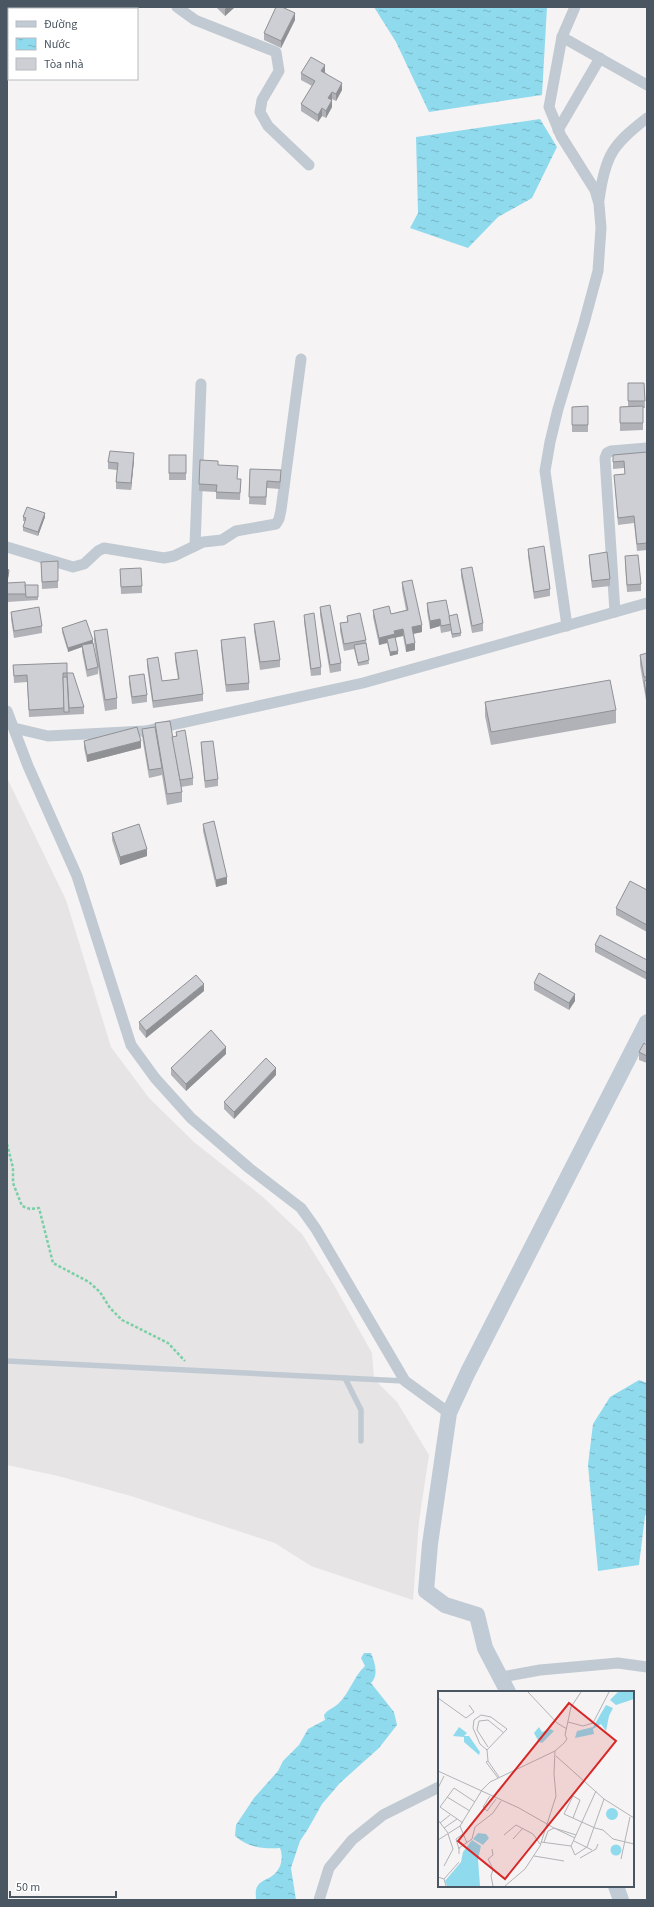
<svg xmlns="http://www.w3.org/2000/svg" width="654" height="1907" font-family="'Source Sans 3',sans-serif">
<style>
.education{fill:#e6e4e5}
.water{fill:url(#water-ripples)}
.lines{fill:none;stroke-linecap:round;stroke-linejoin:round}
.path{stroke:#7ad0a6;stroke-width:2.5;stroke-dasharray:3 2;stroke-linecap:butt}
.lane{stroke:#c1cad2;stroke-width:5.5}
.street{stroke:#c1cad2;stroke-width:11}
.secondary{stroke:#c1cbd6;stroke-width:16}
.wall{fill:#b0b2b7}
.shaded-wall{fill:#909195}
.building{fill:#cdcfd5;stroke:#909195}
.inset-road{fill:none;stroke:#b1b4b9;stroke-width:1}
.view{fill:#d62828;fill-opacity:0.15;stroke:#d62828;stroke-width:2}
.inset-edge{fill:none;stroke:#4a5661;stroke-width:2}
</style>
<defs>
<pattern id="water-ripples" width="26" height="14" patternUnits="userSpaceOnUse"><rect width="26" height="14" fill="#90daee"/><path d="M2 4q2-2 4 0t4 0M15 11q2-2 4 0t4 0" fill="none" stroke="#78b4c4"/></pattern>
</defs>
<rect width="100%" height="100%" fill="#f5f3f3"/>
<path class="education" d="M 7,778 L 66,900 L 111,1047 L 149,1098 L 194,1142 L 264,1198 L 302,1234 L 334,1285 L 372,1353 L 374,1379 L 397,1402 L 429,1455 L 419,1521 L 413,1600 L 311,1566 L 275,1543 L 131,1496 L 58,1476 L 7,1465 Z"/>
<g class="water">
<path d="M 374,7 L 547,7 L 542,95 L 429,112 L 396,42 Z"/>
<path d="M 540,119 L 557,147 L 532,198 L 498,217 L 468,248 L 410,228 L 418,213 L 416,137 Z"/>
<path d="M 639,1380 L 647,1383 L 647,1513 L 645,1516 L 639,1565 L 598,1571 L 588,1465 L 593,1424 L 610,1397 Z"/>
<path d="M 364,1653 L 371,1653 C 375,1663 379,1675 371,1683 L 394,1712 L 397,1725 L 379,1748 L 340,1783 L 322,1804 L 308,1829 L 300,1841 L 291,1868 L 296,1900 L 256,1900 C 256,1896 255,1891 257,1887 C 260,1881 266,1880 272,1876 C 281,1870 284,1858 280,1848 C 263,1849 249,1848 235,1836 L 236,1825 L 254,1798 L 278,1771 L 283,1761 L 299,1745 L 308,1729 L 325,1720 L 324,1715 C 328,1709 334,1708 339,1703 C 350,1692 354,1676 365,1666 L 361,1658 Z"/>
</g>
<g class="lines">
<path class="path" d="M 7,1144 L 13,1168 L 13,1183 L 22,1206 L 30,1209 L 39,1208 L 53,1263 L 89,1282 L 100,1292 L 110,1308 L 122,1320 L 168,1343 L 185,1361"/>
<g class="lane">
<path d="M 7,1361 L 404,1381"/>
<path d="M 345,1378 L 361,1410 L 361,1441"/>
</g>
<g class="street">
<path d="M 177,7 L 195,20 L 276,52 L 279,71 L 262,100 L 260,112 L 268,126 L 309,165"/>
<path d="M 562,37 L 647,85"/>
<path d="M 558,130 L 600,58"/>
<path d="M 599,200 C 605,156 612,145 647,118"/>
<path d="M 195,546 L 201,384"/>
<path d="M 7,547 L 73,567 L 84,564 L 98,551 L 104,548 L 164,558 L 174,556 L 203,542 L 222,540 L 236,531 L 276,524 L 279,519 L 281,510 L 301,359"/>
<path d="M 615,612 L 605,458 L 607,453 L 611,451 L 647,448"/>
<path d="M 567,626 L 545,471 L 550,442 L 558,409 L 584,323 L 598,271 L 601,228 L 599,204 L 595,190 L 561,136 L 549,107 L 562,37 L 575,7"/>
<path d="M 7,711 L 28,766 L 77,876 L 131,1045 L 155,1078 L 191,1118 L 249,1168 L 301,1208 L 316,1229 L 405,1381 L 449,1413"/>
<path d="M 14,728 L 48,736 L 145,731 L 363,683 L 647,603"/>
<path d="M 502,1677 L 540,1670 L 618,1663 L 647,1667"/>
<path d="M 319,1900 L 329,1868 L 352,1840 L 383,1815 L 439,1787"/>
</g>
<g class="secondary">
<path d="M 508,1692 L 485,1648 L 477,1615 L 445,1605 L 426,1591 L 430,1544 L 449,1413 L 468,1372 L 647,1022"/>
<path d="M 616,1886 L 621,1900"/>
</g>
</g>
<g class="wall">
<path d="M 216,7 L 235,7 L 225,16 Z"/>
<path d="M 295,20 L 281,48 L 264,40 L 264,33 Z"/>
<path d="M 325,72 L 342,90 L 336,101 L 332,99 L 332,107 L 326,118 L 322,116 L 318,122 L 301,111 L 301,104 L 312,86 L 301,80 L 301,73 Z"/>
<path d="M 628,383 L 644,383 L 645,408 L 643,408 L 643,430 L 620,431 L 620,407 L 628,406 Z"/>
<path d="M 588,406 L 588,432 L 572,432 L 572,407 Z"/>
<path d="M 647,452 L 647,550 L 637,551 L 634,523 L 618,525 L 614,475 L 625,474 L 624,468 L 613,469 L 613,455 Z"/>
<rect x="169" y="455" width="17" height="25"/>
<path d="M 134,460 L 131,490 L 116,489 L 116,482 L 117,470 L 108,469 L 108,462 Z"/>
<path d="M 218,465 L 237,479 L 241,479 L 240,500 L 216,499 L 216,492 L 199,491 L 199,484 Z"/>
<path d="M 250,469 L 281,477 L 280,489 L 267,488 L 266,505 L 249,504 Z"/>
<path d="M 23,517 L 45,517 L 38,536 L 23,531 L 23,527 L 25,521 L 23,521 Z"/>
<path d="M 528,549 L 550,589 L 550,596 L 534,599 L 528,556 Z"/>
<path d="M 589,555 L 610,579 L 610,586 L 592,588 L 589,562 Z"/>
<path d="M 625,556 L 641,584 L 641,591 L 627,592 L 625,563 Z"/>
<path d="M 58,561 L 58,588 L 42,589 L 41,562 Z"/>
<path d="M 7,569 L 9,573 L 7,583 L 25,585 L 38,585 L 38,600 L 7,602 Z"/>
<path d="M 120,569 L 142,586 L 142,593 L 121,594 Z"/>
<path d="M 461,569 L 483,623 L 483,631 L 472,633 L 461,576 Z"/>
<path d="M 402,582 L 422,632 L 413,634 L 415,650 L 406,652 L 403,636 L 395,638 L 398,654 L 390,656 L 387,643 L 379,645 L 373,617 L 373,610 L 391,614 L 406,610 L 402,589 Z"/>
<path d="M 427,603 L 449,616 L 461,633 L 461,636 L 452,638 L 451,631 L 441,633 L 440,626 L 430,629 L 427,611 Z"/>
<path d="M 320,607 L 341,663 L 341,671 L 330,673 L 320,615 Z"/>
<path d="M 11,612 L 42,626 L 42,633 L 14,638 L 11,619 Z"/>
<path d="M 304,615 L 321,667 L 321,675 L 311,676 L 304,622 Z"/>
<path d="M 347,616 L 366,640 L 369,664 L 358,666 L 354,649 L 344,651 L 340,631 L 340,623 L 347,622 Z"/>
<path d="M 254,624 L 280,660 L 280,667 L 260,670 L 254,631 Z"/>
<path d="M 62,628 L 93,643 L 98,667 L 98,674 L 87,677 L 82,652 L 82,647 L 68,652 L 62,632 Z"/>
<path d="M 94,631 L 117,698 L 117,709 L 105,711 L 94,642 Z"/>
<path d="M 221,640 L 249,683 L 249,690 L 226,692 L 221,647 Z"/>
<path d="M 175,653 L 203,694 L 203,701 L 153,708 L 147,666 L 147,659 L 162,681 L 178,679 L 175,660 Z"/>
<path d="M 647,653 L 647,706 L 640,665 L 640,655 Z"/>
<path d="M 13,665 L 67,673 L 84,707 L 84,714 L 29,717 L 27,682 L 14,683 Z"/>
<path d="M 129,676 L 147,695 L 147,702 L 132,704 L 129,683 Z"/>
<path d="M 485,702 L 616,710 L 616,723 L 491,745 L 485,716 Z"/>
<path d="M 155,723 L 172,737 L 176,737 L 176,732 L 193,778 L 193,785 L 181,787 L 182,792 L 182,802 L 167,805 L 162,775 L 149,778 L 142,736 L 142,729 L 155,727 Z"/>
<path d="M 84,741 L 141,748 L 87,762 L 84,748 Z"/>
<path d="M 201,742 L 218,779 L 218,786 L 205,788 L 201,749 Z"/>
<path d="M 203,824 L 227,884 L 216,887 L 203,831 Z"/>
<path d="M 112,833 L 147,856 L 120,865 L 112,840 Z"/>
<path d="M 647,890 L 647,932 L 616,915 L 616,908 Z"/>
<path d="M 595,945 L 647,960 L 647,980 L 595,952 Z"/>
<path d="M 534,983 L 575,1001 L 569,1010 L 534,990 Z"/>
<path d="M 204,991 L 146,1038 L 139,1029 L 139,1022 Z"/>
<path d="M 647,1045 L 647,1063 L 639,1060 L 639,1052 Z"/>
<path d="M 226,1054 L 186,1091 L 171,1075 L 171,1068 Z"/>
<path d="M 276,1075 L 234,1119 L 224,1109 L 224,1102 Z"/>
</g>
<g class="shaded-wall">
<path d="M 227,7 L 235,7 L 225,16 L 225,9 Z"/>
<path d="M 295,13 L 295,20 L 281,48 L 281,41 Z"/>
<path d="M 325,65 L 325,72 L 321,78 L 321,71 Z"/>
<path d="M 342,83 L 342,90 L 336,101 L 336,94 Z"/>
<path d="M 332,92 L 332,99 L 328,105 L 328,98 Z"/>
<path d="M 332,100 L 332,107 L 326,118 L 326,111 Z"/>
<path d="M 322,108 L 322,116 L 318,122 L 318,115 Z"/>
<path d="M 134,453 L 134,460 L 131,490 L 131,483 Z"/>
<path d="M 45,513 L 45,517 L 38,536 L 38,532 Z"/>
<path d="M 440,619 L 440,626 L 430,629 L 430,621 Z"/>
<path d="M 422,625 L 422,632 L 412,634 L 412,627 Z"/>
<path d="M 403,629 L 403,636 L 387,639 L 387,643 L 379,645 L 379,638 L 394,631 Z"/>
<path d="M 93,640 L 93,643 L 82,645 L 82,647 L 68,652 L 68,648 Z"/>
<path d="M 415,643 L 415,650 L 406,652 L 406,645 Z"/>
<path d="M 398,651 L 398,654 L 390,656 L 390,652 Z"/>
<path d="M 141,741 L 141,748 L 87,762 L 87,755 Z"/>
<path d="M 147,849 L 147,856 L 120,865 L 120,857 Z"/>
<path d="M 227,877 L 227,884 L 216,887 L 216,880 Z"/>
<path d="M 204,984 L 204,991 L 146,1038 L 146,1031 Z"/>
<path d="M 575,994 L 575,1001 L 569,1010 L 569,1003 Z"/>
<path d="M 226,1047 L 226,1054 L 186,1091 L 186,1084 Z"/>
<path d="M 276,1068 L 276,1075 L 234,1119 L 234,1112 Z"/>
</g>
<g class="building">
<path d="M 276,7 L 282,7 L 295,13 L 281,41 L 264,33 Z"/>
<path d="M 311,57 L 325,65 L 321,71 L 342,83 L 336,94 L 332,92 L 328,98 L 332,100 L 326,111 L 322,108 L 318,115 L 301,104 L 315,81 L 301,73 Z"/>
<path d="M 628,383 L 644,383 L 645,401 L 628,401 Z"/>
<path d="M 588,406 L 588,425 L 572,425 L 572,407 Z"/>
<path d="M 643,406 L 643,423 L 620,423 L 620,407 Z"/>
<path d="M 110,451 L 134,453 L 131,483 L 116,482 L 118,463 L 108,462 Z"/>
<path d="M 647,452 L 647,543 L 637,544 L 634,516 L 618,518 L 614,475 L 625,474 L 624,461 L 613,462 L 613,455 Z"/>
<rect x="169" y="455" width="17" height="18"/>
<path d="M 200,460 L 218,461 L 218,465 L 238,466 L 237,479 L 241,479 L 240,493 L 216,492 L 217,485 L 199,484 Z"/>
<path d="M 250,469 L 281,470 L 280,482 L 267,481 L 266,497 L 249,497 Z"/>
<path d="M 27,507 L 45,513 L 38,532 L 23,527 L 26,518 L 23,517 Z"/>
<path d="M 544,546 L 550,589 L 534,592 L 528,549 Z"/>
<path d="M 607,552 L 610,579 L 592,581 L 589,555 Z"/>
<path d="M 638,555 L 641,584 L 627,585 L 625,556 Z"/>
<path d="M 58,561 L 58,581 L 42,582 L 41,562 Z"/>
<path d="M 472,567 L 483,623 L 472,626 L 461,569 Z"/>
<path d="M 141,568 L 142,586 L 121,587 L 120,569 Z"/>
<path d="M 7,569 L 9,570 L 7,582 Z"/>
<path d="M 412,580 L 422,625 L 412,627 L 415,643 L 406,645 L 403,629 L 394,631 L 395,634 L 379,638 L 373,610 L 389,606 L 391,614 L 408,610 L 402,582 Z"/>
<path d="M 25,582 L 26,594 L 7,594 L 7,583 Z"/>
<path d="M 25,585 L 38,585 L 38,597 L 26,597 Z"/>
<path d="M 446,600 L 451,624 L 441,626 L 440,619 L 430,621 L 427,603 Z"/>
<path d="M 330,605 L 341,663 L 330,665 L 320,607 Z"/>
<path d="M 39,607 L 42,626 L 14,631 L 11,612 Z"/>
<path d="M 314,613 L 321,667 L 311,669 L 304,615 Z"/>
<path d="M 360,613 L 366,640 L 344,644 L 340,623 L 348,622 L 347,616 Z"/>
<path d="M 457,614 L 461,633 L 452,634 L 449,616 Z"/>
<path d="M 86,620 L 93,640 L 68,648 L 62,628 Z"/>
<path d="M 274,621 L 280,660 L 260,662 L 254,624 Z"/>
<path d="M 107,629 L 117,698 L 105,700 L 94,631 Z"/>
<path d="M 245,637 L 249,683 L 226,685 L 221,640 Z"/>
<path d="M 395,637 L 398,651 L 390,652 L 387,639 Z"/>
<path d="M 93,643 L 98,667 L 87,670 L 82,645 Z"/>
<path d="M 366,643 L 369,660 L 358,663 L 354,645 Z"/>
<path d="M 197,650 L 203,694 L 153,701 L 147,659 L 158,657 L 162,681 L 179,679 L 175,653 Z"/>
<path d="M 647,653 L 647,677 L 644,677 L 640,655 Z"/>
<path d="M 67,663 L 67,673 L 63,673 L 64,708 L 29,710 L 27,675 L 14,676 L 13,665 Z"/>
<path d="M 67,673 L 73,673 L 84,707 L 69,708 Z"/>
<path d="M 144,674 L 147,695 L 132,697 L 129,676 Z"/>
<path d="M 63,677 L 67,677 L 69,712 L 64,712 Z"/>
<path d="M 610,680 L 616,710 L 491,732 L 485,702 Z"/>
<path d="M 647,680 L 647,699 L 644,681 Z"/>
<path d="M 170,721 L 182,792 L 167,794 L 155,723 Z"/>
<path d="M 137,727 L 141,741 L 87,755 L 84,741 Z"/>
<path d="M 155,727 L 162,768 L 149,770 L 142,729 Z"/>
<path d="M 185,730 L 193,778 L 180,780 L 172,737 L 177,736 L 176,732 Z"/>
<path d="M 213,741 L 218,779 L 205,781 L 201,742 Z"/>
<path d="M 214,821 L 227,877 L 216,880 L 203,824 Z"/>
<path d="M 139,824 L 147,849 L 120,857 L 112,833 Z"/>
<path d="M 630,881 L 647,890 L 647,925 L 616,908 Z"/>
<path d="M 600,935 L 647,960 L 647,973 L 595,945 Z"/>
<path d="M 539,973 L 575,994 L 569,1003 L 534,983 Z"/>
<path d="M 196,975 L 204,984 L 146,1031 L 139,1022 Z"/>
<path d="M 211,1030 L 226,1047 L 186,1084 L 171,1068 Z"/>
<path d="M 644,1043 L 647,1045 L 647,1056 L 639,1052 Z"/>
<path d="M 266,1058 L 276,1068 L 234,1112 L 224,1102 Z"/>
</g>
<g transform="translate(438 1691)">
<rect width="196" height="196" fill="#f5f3f3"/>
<path d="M 180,1 L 196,1 L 196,8 L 178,14 L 172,9 ZM 168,14 L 175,17 L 171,25 L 168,40 L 163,33 L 155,38 L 156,43 L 137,47 L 139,40 L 155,36 ZM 21,36 L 29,42 L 26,45 L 31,45 L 42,61 L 41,64 L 26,51 L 26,46 L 15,45 ZM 101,36 L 104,41 L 112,38 L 116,40 L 104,52 L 101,51 L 96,42 ZM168 123a6 6 0 1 1 12 0a6 6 0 1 1-12 0ZM 40,142 L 48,143 L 51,147 L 45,154 L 35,148 ZM 34,149 L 43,155 L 40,168 L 42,195 L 9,195 L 7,190 L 23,171 L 25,161 ZM172.5 159a5.5 5.5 0 1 1 11 0a5.5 5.5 0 1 1-11 0Z" fill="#90daee"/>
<path class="inset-road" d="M 90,1 L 119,32 L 129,38M 0,7 L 28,27 L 36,21 L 31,14M 130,31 L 145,35 L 155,32 L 171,1M 50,56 L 39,39 L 41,30 L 50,29 L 66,42M 49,59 L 42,53 L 35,37 L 36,29 L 43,24 L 53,26 L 69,38 L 49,59 L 50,70 L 61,86M 118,65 L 166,108 L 196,127M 50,70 L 48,71 L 60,87M 0,80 L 81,117 L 116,137M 0,97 L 6,85M 158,100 L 133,155 L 137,164 L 149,156 L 166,108M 52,105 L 45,116 L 49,120 L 58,108M 9,106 L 32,120M 135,127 L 142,109 L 135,105 L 126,123 L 157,137 L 165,139 L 175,148 L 196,153M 0,129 L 10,142M 2,132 L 12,124M 25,132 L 2,116 L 16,97 L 37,111M 22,135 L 29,152M 6,137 L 19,128M 66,144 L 78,134 L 95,143 L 102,153M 137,147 L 116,137 L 138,144M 75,148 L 85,137M 0,149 L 22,135 L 44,99 L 52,91 L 117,60 L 126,52 L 129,48 L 127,44 L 133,16 L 143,1M 136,150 L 154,159M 103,151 L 133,155M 106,151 L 110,140 L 116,137M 21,158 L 18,148 L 25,143M 54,158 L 55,164 L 50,168 L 55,178 L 53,185 L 55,195M 21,163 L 21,157 L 34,148 L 37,136 L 55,122 L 63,110M 96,165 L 126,170M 142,167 L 158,158 L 160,153M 183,168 L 192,126M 6,175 L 15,158 L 10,143M 0,186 L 6,188 L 8,195M 6,188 L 21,171M 67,195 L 87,178 L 102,155 L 118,105 L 116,83 L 117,60"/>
<path class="view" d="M 131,12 L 178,50 L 67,188 L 20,150 Z"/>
<rect width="196" height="196" class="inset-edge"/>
</g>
<rect width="654" height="1907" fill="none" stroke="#4a5661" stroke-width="16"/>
<rect x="8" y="8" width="130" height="72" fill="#ffffff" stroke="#b7bbc0"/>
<rect x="16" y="21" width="20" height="6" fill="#c1cbd6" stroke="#b7bbc0"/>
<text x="44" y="28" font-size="12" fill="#4a5661">Đường</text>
<rect x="16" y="38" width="20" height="12" fill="url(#water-ripples)" stroke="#b7bbc0"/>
<text x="44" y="48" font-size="12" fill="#4a5661">Nước</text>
<rect x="16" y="58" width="20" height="12" fill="#cdcfd5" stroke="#b7bbc0"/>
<text x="44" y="68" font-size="12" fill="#4a5661">Tòa nhà</text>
<path d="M10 1891v6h106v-6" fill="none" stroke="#4a5661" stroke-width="2"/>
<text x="16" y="1891" font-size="12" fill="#4a5661" stroke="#ffffff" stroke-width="3" paint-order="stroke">50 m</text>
</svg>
